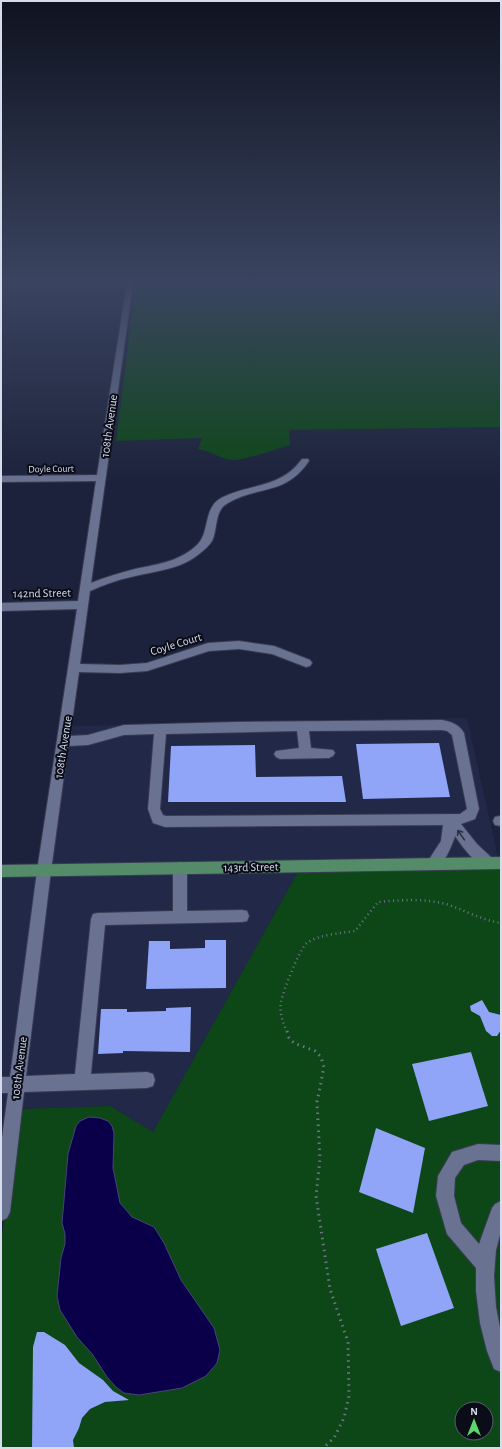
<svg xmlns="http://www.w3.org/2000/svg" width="502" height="1449" font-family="'Alegreya Sans',sans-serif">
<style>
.built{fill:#212848}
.green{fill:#0d4717;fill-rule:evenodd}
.water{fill:#0a004a;stroke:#48427b}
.building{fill:#90a4f8}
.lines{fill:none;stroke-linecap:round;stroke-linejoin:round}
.minor-casing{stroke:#393c53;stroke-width:2}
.major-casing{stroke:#393c53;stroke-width:2}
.path-far1{stroke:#6e7489;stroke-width:2.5;stroke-dasharray:1 3.5;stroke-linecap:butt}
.path{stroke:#6e7489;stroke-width:3;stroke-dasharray:1.5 4.5;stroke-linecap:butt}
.minor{fill:#6a7291;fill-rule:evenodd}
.major{fill:#548c6a;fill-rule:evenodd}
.oneway{stroke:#2c3042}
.labels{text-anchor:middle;stroke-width:4;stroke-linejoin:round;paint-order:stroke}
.far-street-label{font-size:10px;fill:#d7dced;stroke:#0a0c18}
.street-label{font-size:12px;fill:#d7dced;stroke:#0a0c18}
</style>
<rect width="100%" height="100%" fill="#1c223b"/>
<g class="built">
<path d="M 467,718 L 498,857 L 48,867 L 70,726 Z"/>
<path d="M 299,870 L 153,1132 L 110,1106 L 19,1109 L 48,875 Z"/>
<path d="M 1,875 L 38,875 L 1,1167 Z"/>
</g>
<g class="green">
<path d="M 136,283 L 501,283 L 501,427 L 289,430 L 290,445 C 276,449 244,461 231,460 C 220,458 210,451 198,449 L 202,438 L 116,441 Z"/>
<path d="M 501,867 L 501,1448 L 1,1448 L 1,1243 L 19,1109 L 110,1106 L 153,1132 L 299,870 ZM 462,1409 L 486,1409 L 486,1433 L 462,1433 Z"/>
</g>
<path class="water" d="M 89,1117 L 100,1118 L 108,1121 L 112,1126 L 114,1133 L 113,1168 L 120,1203 L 132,1217 L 154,1227 L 164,1243 L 181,1280 L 214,1328 L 220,1350 L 217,1363 L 206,1376 L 182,1388 L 139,1395 L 124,1393 L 116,1387 L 107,1377 L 93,1355 L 77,1337 L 60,1310 L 57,1296 L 61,1258 L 65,1244 L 65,1234 L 62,1223 L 68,1154 L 76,1126 L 80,1121 Z"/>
<g class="building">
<path d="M 439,743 L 450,797 L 363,799 L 356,744 Z"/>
<path d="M 255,745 L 256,777 L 342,776 L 346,802 L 168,802 L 171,746 Z"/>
<path d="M 205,940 L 226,940 L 226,988 L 146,989 L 149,941 L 170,941 L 170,949 L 205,948 Z"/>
<path d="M 482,1000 L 489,1012 L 501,1015 L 501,1030 L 497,1036 L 492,1036 L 486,1031 L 480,1016 L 471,1011 L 470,1006 Z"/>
<path d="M 191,1007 L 190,1052 L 123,1051 L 123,1053 L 98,1054 L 101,1009 L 127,1009 L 127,1012 L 166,1011 L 166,1008 Z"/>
<path d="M 471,1052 L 488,1106 L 429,1121 L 412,1064 Z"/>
<path d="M 376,1128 L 425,1148 L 413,1213 L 359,1192 Z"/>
<path d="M 427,1233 L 454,1308 L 401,1326 L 376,1249 Z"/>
<path d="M 37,1332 L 44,1332 L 65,1345 L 79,1363 L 103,1380 L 113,1391 L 129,1400 L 105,1402 L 90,1409 L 82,1418 L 79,1428 L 73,1440 L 74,1448 L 32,1448 L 33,1347 Z"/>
</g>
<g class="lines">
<defs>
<g id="minor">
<path d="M 127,283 L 133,283 L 91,583 C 106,577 120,573 135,569 C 158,564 179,562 197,545 C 210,533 203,508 221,498 C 251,483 280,489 302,459 L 308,459 L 309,461 C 285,496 259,485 228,503 C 214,510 218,529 212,541 C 209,546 204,550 199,554 C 180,570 154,571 131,577 C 117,580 103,585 90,591 L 80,664 L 120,665 L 147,663 L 208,643 L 239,641 L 274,646 L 310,660 L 312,663 L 310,666 L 306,667 L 272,654 L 239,649 L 209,651 L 147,671 L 120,673 L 79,672 L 70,736 L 88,735 L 124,725 L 236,722 L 442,720 C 451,722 459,724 464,733 L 479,809 L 475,819 L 461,824 L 477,844 L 493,859 L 495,863 L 493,867 C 480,872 462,846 455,836 C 453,843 444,864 438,868 C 435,871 431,869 428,868 L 426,864 L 441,841 L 443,825 L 165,827 L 153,823 L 148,809 L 154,734 L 124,735 L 88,745 L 68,746 L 51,871 L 26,1076 L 75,1074 L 91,919 L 93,914 L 98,913 L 173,911 L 173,868 L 175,864 L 180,862 L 185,864 L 187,868 L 187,911 L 242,910 L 247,911 L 249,916 L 247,921 L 242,922 L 105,925 L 91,1074 L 147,1072 L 153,1074 L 155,1080 L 153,1086 L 147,1088 L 24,1092 L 10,1212 L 7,1218 L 1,1221 L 1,1145 L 8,1093 L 1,1093 L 1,1077 L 10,1077 L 37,871 L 77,609 L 1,611 L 1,603 L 78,601 L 96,481 L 1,482 L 1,476 L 97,475 ZM 442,730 L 447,731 L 452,735 L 467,809 L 460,814 L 166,816 L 163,815 L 160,809 L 166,734 L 297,731 L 299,748 L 276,751 L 274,754 L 276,757 L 280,759 L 329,758 L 333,756 L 335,753 L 333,750 L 311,748 L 309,731 Z"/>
<path d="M 500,816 L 501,816 L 501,826 L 495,825 L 493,821 L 495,817 Z"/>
<path d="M 478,1144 L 501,1145 L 501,1161 L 478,1160 L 464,1165 L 455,1178 L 454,1196 L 461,1223 L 479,1244 L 492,1208 L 495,1204 L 501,1201 L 501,1231 L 496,1250 L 494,1276 L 496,1307 L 501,1333 L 501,1372 L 494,1369 L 487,1351 L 480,1323 L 476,1291 L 476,1268 L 447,1234 L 436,1196 L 438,1176 L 452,1152 Z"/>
</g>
<path id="major" d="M 501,857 L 501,869 L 1,877 L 1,865 Z"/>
</defs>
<use href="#minor" class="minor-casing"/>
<use href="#major" class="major-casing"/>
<path class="path-far1" d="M 287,1032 C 283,1022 279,1013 281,1002 C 283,992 299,949 307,943 C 317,935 342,933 355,931 L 378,902 C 400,900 427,898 449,905 C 466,911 482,920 501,923"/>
<path class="path" d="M 287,1031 L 289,1038 L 294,1043 L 315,1051 L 321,1057 L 324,1067 L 317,1102 L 320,1159 L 316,1196 L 330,1289 L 348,1342 L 349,1396 L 344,1418 L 334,1438 L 323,1448"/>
<use href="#minor" class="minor"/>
<use href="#major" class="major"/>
</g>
<defs><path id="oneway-shaft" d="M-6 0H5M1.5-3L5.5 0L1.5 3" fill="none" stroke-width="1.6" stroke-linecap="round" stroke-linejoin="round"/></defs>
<use class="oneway" href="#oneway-shaft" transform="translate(461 835) rotate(-125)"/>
<linearGradient id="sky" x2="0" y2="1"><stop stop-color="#0f1320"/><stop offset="0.58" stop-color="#3a4460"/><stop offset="1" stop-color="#3a4460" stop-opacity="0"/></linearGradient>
<rect width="502" height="485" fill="url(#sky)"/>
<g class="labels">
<g class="far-street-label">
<text transform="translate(51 468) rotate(-1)" y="4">Doyle Court</text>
</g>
<g class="street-label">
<text transform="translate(109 426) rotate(-82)" y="4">108th Avenue</text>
<text transform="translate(42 593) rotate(-1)" y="4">142nd Street</text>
<text transform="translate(176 644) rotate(-17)" y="4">Coyle Court</text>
<text transform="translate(63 747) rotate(-81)" y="4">108th Avenue</text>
<text transform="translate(251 867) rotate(-1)" y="4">143rd Street</text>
<text transform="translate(19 1068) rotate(-83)" y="4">108th Avenue</text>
</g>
</g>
<rect width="502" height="1449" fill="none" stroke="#d7dced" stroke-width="4"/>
<g transform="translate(474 1421)"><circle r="19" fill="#0a0c18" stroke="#5c5f6d"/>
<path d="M0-3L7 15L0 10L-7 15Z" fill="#5ed56c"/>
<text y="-6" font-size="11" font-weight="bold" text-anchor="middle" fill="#d7dced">N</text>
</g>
</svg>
